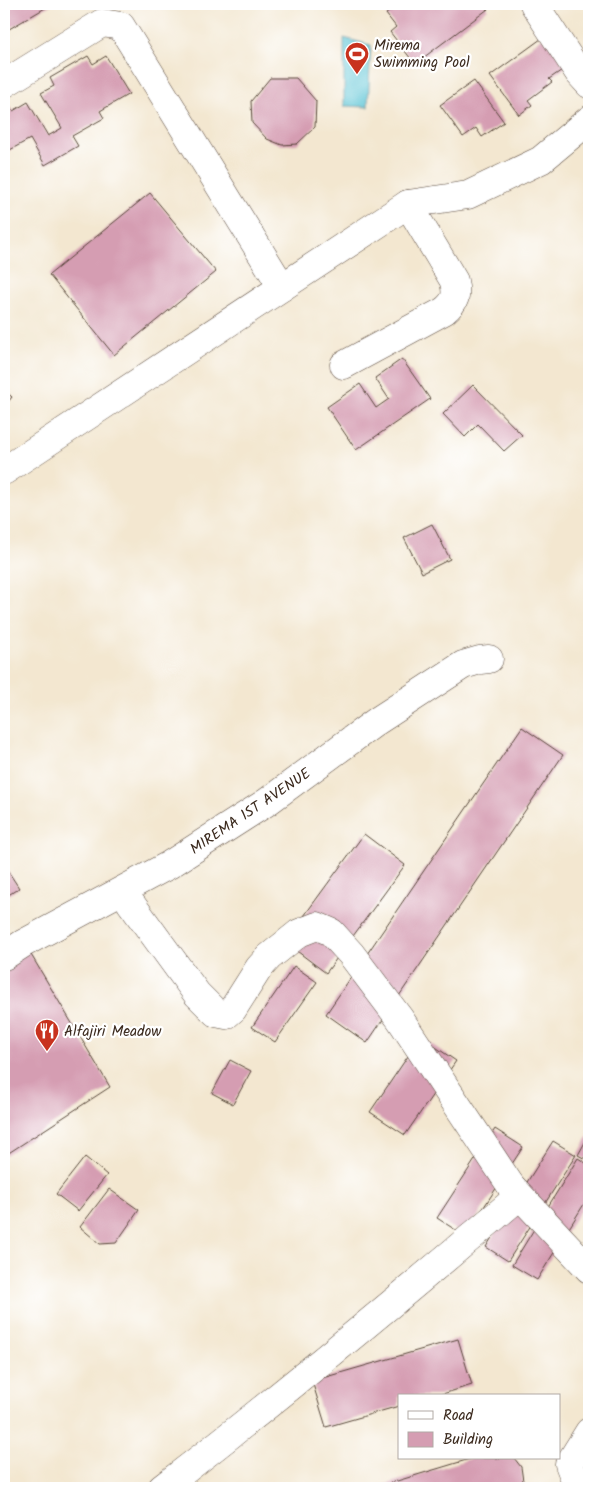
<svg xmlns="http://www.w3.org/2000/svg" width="593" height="1492" font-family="Kalam,sans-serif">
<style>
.water{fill:#59c3d4;stroke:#4a7679}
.building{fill:#d59db2}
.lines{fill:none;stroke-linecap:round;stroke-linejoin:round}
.minor-casing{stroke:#574639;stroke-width:29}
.minor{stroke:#fff;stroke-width:28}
.labels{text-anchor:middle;stroke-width:4.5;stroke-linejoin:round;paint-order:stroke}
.poi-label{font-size:15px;fill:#3b2a1e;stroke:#fff;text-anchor:start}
.street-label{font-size:15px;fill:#3b2a1e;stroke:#fff}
</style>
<rect width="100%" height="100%" fill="#fff"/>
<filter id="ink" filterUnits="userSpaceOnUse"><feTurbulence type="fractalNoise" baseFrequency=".02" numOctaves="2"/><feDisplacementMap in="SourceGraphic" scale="10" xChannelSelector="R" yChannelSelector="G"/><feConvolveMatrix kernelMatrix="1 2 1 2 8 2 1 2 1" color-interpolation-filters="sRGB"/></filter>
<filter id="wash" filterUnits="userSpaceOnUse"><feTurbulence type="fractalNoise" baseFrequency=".0096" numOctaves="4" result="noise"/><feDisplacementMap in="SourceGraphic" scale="20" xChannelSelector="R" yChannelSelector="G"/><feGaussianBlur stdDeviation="1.12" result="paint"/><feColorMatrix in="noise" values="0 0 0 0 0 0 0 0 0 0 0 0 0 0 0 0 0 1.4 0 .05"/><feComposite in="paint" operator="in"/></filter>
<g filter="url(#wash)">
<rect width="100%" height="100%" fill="#f3e7d0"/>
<path class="water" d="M 344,38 L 371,45 L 368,107 L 344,106 Z"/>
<g id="blocks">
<g class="building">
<path d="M 4,4 L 52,4 L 4,32 Z"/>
<path d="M 400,4 L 485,4 L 488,9 L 415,64 L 390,32 L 396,27 L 386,14 Z"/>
<path d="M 545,36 L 568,66 L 549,79 L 552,82 L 528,100 L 532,105 L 519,115 L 490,76 Z"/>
<path d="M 88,56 L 93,64 L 106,56 L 129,94 L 100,111 L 104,118 L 72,136 L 78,146 L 45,165 L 30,139 L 8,151 L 10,153 L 4,157 L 4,108 L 9,105 L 13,111 L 28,102 L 48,136 L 62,128 L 41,93 L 54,86 L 50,78 Z"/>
<path d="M 270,78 L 296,78 L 316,101 L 315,127 L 297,144 L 282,145 L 267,139 L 252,123 L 251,101 Z"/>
<path d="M 474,81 L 504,122 L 482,137 L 476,128 L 463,137 L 440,105 Z"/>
<path d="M 150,193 L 216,272 L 114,355 L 49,275 Z"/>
<path d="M 402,359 L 430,399 L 356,450 L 327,407 L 360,384 L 376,408 L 389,399 L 375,378 Z"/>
<path d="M 473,385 L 522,435 L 504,451 L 478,424 L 465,437 L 443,414 Z"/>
<path d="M 4,390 L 12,397 L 4,407 Z"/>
<path d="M 432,524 L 450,559 L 422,573 L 404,538 Z"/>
<path d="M 522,727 L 563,755 L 367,1043 L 326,1014 Z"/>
<path d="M 364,834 L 405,865 L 326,973 L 285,942 Z"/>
<path d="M 4,865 L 19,888 L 4,898 Z"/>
<path d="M 24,943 L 110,1087 L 4,1156 L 4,956 Z"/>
<path d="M 294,966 L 317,982 L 275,1042 L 252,1027 Z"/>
<path d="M 421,1037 L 456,1061 L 405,1135 L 370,1112 Z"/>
<path d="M 230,1060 L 251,1071 L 233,1104 L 212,1093 Z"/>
<path d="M 495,1129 L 523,1147 L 465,1236 L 437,1218 Z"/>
<path d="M 589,1135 L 589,1161 L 578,1155 Z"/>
<path d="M 553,1141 L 576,1155 L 508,1261 L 486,1247 Z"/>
<path d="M 85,1157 L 107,1175 L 78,1211 L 56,1194 Z"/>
<path d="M 578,1158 L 589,1165 L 589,1196 L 537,1280 L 512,1265 Z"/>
<path d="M 109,1189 L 139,1210 L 116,1243 L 100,1244 L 80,1227 Z"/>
<path d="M 458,1339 L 472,1385 L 436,1396 L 399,1396 L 399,1406 L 326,1427 L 312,1381 Z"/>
<path d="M 473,1458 L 514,1458 L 521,1467 L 524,1488 L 374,1488 Z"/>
</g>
</g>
</g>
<g filter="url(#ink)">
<use href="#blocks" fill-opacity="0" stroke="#574639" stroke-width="1"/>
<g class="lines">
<defs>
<g id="minor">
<path d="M 534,4 L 579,73 L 589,84"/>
<path d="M 4,84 L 102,23 L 121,26 L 282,287"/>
<path d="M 344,365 L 444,311 C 456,301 457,296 454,281 L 408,204"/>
<path d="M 4,471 L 408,204 L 468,195 L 541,160 L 589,120"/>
<path d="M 130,902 L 197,994 L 216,1013 L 226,1015 L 233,1009 L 259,968 L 269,957 L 299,933 L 317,926 L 331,932 L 351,954 L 400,1019 L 511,1186 L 515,1196 L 511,1203 C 397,1300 281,1397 162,1488"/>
<path d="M 4,956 L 24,943 L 169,865 L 267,802 L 377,721 L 463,665 L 480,660 L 489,659"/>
<path d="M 511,1186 L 589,1269"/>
<path d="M 578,1488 L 569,1464 L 589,1432"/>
</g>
</defs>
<use href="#minor" class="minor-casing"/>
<use href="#minor" class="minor"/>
</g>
</g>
<defs>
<symbol id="stadium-pin" viewBox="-11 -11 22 30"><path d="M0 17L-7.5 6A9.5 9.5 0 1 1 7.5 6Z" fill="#c8321e" stroke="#fff"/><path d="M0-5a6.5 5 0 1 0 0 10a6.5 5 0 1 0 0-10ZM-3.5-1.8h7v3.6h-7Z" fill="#fff"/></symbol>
<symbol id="restaurant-pin" viewBox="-11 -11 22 30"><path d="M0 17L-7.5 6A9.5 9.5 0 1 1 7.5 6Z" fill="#c8321e" stroke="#fff"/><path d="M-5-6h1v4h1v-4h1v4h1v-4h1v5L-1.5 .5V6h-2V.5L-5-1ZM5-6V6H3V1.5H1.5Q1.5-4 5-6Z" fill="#fff"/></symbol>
</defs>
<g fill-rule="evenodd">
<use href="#stadium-pin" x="343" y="40" width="28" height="38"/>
<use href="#restaurant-pin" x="33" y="1017" width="28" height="38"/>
</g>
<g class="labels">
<g class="poi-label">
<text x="374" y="50">Mirema<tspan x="374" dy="17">Swimming Pool</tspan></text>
<text x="64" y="1036">Alfajiri Meadow</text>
</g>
<g class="street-label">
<text transform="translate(250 811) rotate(-34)" y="5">MIREMA 1ST AVENUE</text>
</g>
</g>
<rect width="593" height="1492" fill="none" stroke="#fff" stroke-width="20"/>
<rect x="398" y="1394" width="162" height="65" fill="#ffffff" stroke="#b1aaa5"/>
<rect x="408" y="1411" width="25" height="8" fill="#ffffff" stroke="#b1aaa5"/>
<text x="443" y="1420" font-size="15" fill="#3b2a1e">Road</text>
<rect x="408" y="1432" width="25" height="15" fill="#d59db2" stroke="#b1aaa5"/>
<text x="443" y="1444" font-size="15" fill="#3b2a1e">Building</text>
</svg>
